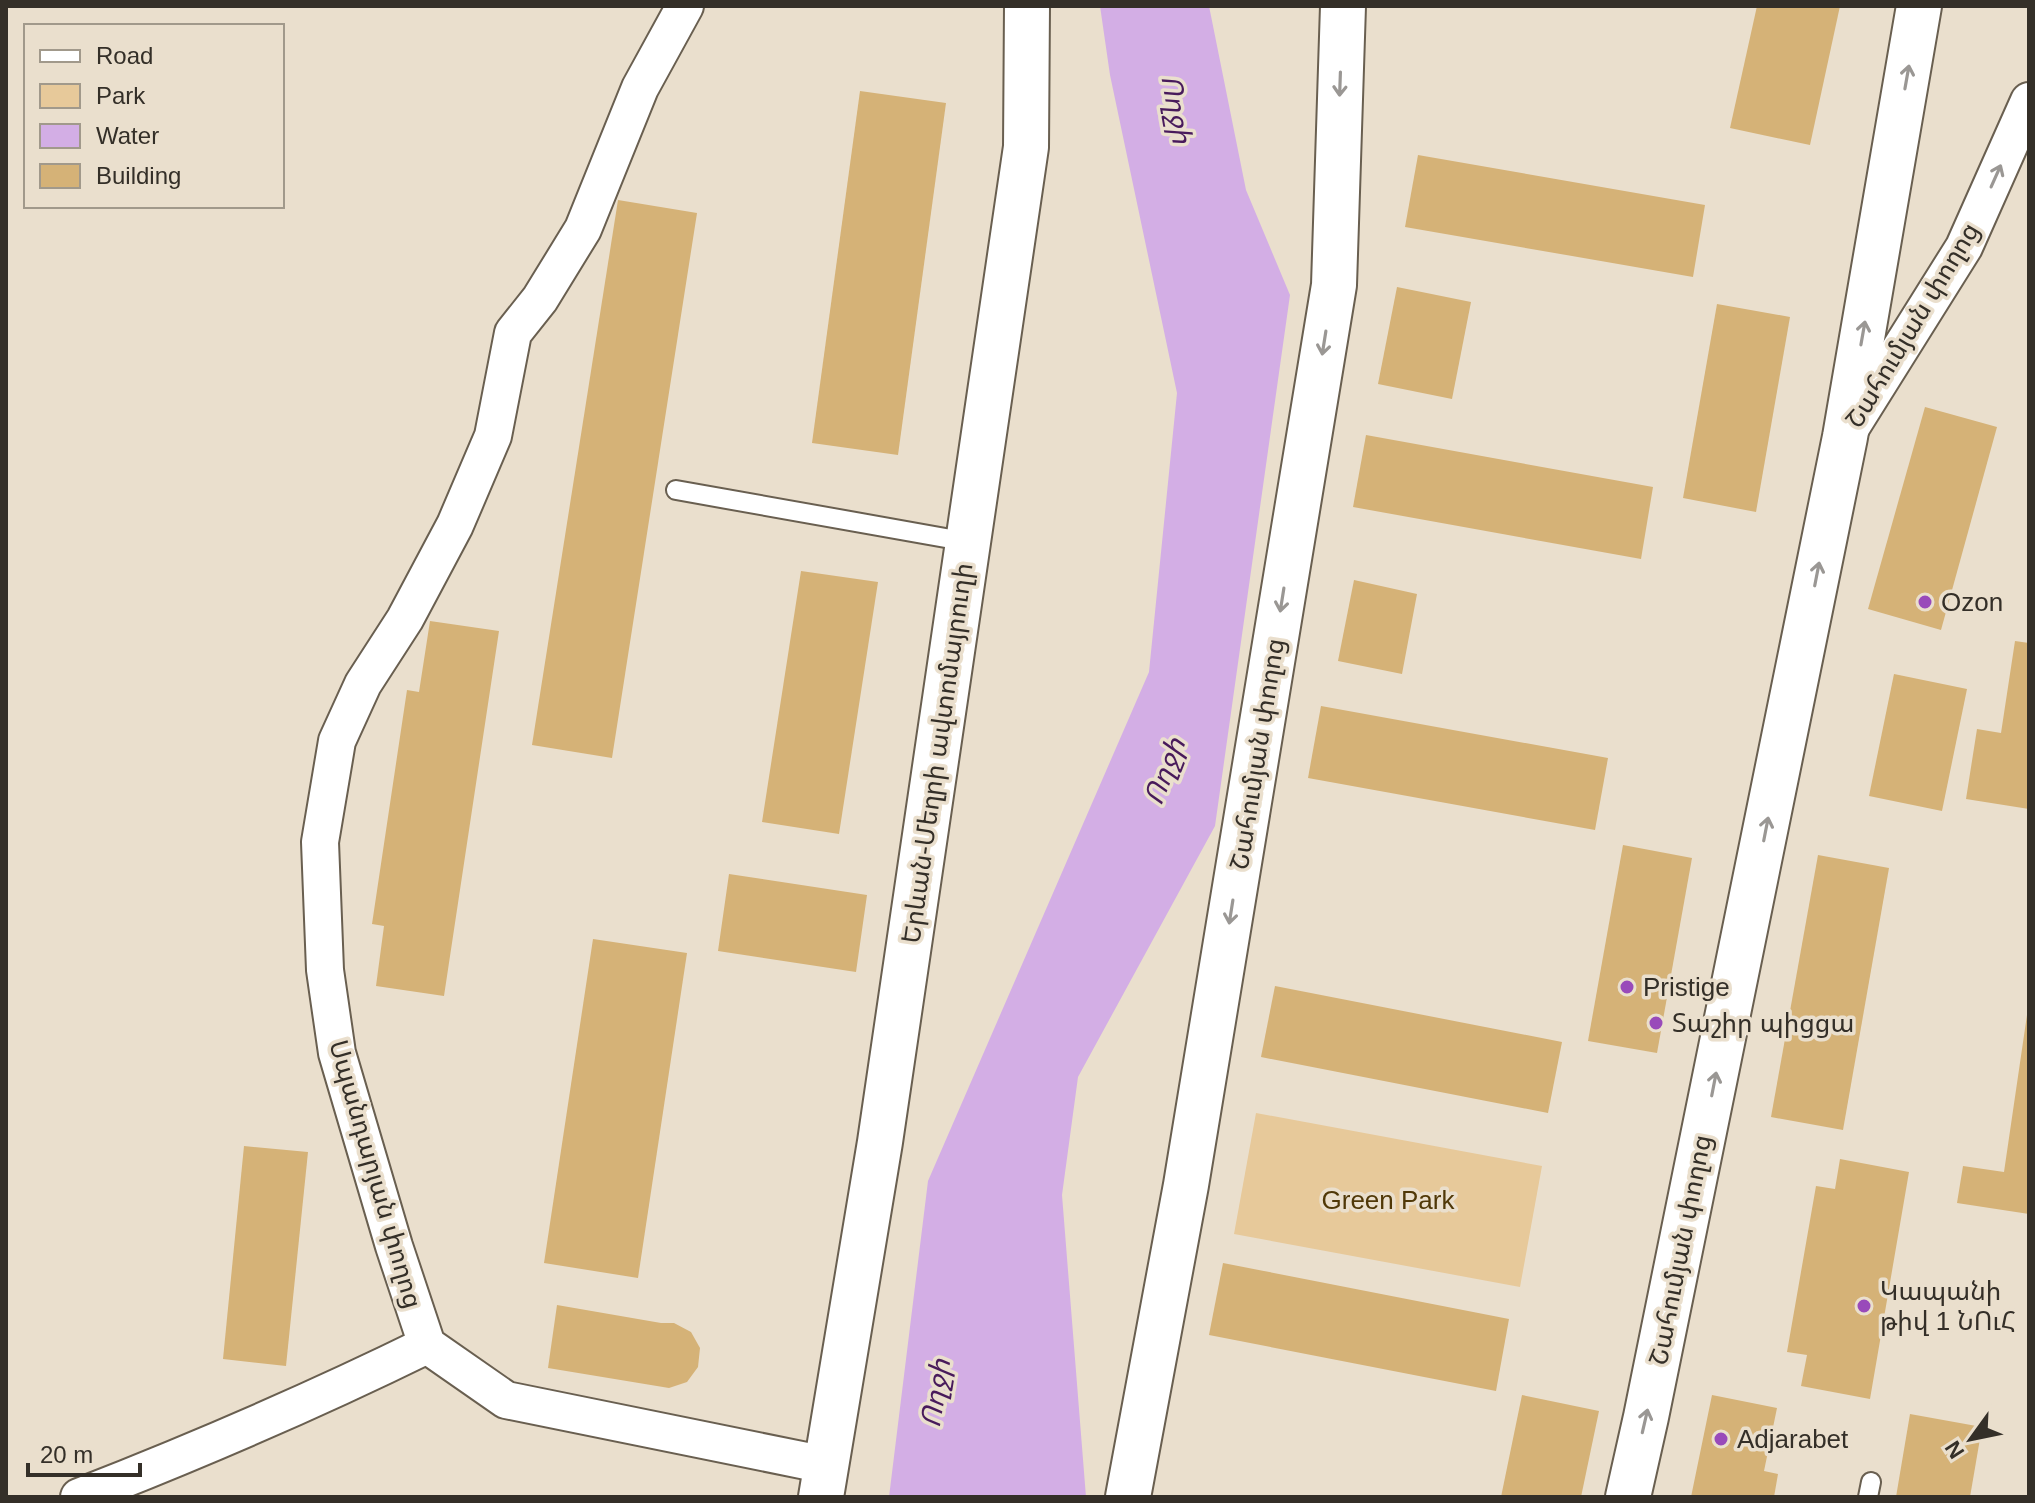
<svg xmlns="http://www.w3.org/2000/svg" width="2035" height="1503" font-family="Arial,'Noto Sans Armenian',sans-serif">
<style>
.green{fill:#e7c99a}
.water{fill:#d3aee5}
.building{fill:#d5b277}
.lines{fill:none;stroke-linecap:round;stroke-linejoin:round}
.lane-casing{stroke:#695f50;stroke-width:22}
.street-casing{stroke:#695f50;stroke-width:40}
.secondary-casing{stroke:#695f50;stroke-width:48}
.highway-casing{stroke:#695f50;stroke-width:48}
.lane{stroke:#fff;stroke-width:18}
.street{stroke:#fff;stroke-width:36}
.secondary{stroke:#fff;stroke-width:44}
.highway{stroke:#fff;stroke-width:44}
.oneway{stroke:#9a9794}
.poi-dot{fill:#994aba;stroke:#eadfcd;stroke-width:3}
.labels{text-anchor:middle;stroke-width:7;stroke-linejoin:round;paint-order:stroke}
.street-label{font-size:26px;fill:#342f28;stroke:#eadfcd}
.poi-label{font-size:26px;fill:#342f28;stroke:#eadfcd;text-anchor:start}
.park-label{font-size:26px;fill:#503807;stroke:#eadfcd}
.water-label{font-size:28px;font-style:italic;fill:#481a5b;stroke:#eadfcd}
</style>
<rect width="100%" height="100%" fill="#eadfcd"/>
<path class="green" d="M 1256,1113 L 1542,1166 L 1520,1287 L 1234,1234 Z"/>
<path class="water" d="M 1100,6 L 1209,6 L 1246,190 L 1290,295 L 1215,826 L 1078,1077 L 1062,1195 L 1086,1497 L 889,1497 L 928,1181 L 1149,672 L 1177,393 L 1110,75 Z"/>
<g class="building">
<path d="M 1757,6 L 1840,6 L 1810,145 L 1730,128 Z"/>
<path d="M 860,91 L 946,103 L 898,455 L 812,443 Z"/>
<path d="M 1418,155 L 1705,205 L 1693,277 L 1405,227 Z"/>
<path d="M 618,200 L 697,213 L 612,758 L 532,745 Z"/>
<path d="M 1397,287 L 1471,302 L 1452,399 L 1378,384 Z"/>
<path d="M 1717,304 L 1790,317 L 1756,512 L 1683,498 Z"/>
<path d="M 1925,407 L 1997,427 L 1941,630 L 1868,609 Z"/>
<path d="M 1366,435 L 1653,487 L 1641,559 L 1353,507 Z"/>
<path d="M 801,571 L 878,582 L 839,834 L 762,822 Z"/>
<path d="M 1354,580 L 1417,594 L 1402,674 L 1338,661 Z"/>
<path d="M 430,621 L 499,631 L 444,996 L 376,986 L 384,926 L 372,924 L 407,690 L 419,692 Z"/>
<path d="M 2015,641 L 2029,643 L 2029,809 L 1966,799 L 1977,729 L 2001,733 Z"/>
<path d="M 1894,674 L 1967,689 L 1942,811 L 1869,796 Z"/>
<path d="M 1321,706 L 1608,758 L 1595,830 L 1308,778 Z"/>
<path d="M 1623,845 L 1692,858 L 1657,1053 L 1588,1041 Z"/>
<path d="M 1818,855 L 1889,868 L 1843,1130 L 1771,1117 Z"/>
<path d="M 729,874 L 867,895 L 856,972 L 718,951 Z"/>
<path d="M 593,939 L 687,953 L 638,1278 L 544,1263 Z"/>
<path d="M 1275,986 L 1562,1042 L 1548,1113 L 1261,1057 Z"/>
<path d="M 2027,1015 L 2029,1214 L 1957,1203 L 1963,1166 L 2004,1172 Z"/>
<path d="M 244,1146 L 308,1152 L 286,1366 L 223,1359 Z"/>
<path d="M 1840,1159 L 1909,1172 L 1870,1399 L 1801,1386 L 1807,1355 L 1787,1352 L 1816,1186 L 1835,1189 Z"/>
<path d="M 1223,1263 L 1509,1319 L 1496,1391 L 1209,1335 Z"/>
<path d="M 557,1305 L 661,1323 L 674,1323 L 691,1332 L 700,1348 L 698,1367 L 687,1382 L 669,1388 L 548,1368 Z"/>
<path d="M 1522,1395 L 1599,1411 L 1581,1497 L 1501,1497 Z"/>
<path d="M 1712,1395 L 1777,1408 L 1764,1471 L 1778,1474 L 1774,1497 L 1691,1497 Z"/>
<path d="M 1910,1414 L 1982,1427 L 1970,1497 L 1896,1497 Z"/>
</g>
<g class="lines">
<defs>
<g id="lane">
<path d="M 676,490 L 968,542"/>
<path d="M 1868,1497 L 1871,1482"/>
</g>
<g id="street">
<path d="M 685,6 L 640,88 L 583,229 L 540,299 L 513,333 L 493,436 L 455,525 L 405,619 L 363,684 L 337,741 L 320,842 L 325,970 L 337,1053 L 394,1246 L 427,1345 L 506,1400 L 826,1465"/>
<path d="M 1850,429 L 1964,247 L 2029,101"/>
<path d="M 79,1497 C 197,1451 313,1401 427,1345"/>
</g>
<g id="secondary">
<path d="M 1128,1497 L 1186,1185 L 1334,285 L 1343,6"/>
<path d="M 1628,1497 L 1646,1417 L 1845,437 L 1919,6"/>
</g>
<path id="highway" d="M 821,1497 L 880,1142 L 1026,147 L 1027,6"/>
</defs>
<use href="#lane" class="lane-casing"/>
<use href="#street" class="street-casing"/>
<use href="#secondary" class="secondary-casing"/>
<use href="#highway" class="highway-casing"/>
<use href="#lane" class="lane"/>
<use href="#street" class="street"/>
<use href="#secondary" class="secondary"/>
<use href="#highway" class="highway"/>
</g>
<defs><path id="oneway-shaft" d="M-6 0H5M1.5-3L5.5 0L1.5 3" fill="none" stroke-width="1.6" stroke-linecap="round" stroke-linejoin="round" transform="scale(2)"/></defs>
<g class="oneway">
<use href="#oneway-shaft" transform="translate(1907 77) rotate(-80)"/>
<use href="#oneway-shaft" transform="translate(1340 84) rotate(92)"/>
<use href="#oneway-shaft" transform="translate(1996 176) rotate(-66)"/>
<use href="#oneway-shaft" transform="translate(1863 333) rotate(-80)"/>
<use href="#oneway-shaft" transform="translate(1324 343) rotate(99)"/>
<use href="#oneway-shaft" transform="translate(1817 574) rotate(-79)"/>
<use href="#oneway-shaft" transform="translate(1282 600) rotate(99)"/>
<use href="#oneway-shaft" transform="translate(1766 829) rotate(-79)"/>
<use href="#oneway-shaft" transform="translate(1231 912) rotate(99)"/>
<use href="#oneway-shaft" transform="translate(1714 1084) rotate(-79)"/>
<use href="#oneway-shaft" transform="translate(1645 1421) rotate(-77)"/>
</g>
<g class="poi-dot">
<circle cx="1925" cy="602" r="8"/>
<circle cx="1627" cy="987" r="8"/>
<circle cx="1656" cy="1023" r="8"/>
<circle cx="1864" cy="1306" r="8"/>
<circle cx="1721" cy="1439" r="8"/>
</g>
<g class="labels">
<g class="street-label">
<text transform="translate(1912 325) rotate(-59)" y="9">Շահումյան փողոց</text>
<text transform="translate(937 753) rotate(-82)" y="9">Երևան-Մեղրի ավտոմայրուղի</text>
<text transform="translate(1257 754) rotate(-81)" y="9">Շահումյան փողոց</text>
<text transform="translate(376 1174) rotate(74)" y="9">Սպանդարյան փողոց</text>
<text transform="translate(1680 1250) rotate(-79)" y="9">Շահումյան փողոց</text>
</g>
<g class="poi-label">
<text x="1941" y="611">Ozon</text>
<text x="1643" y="996">Pristige</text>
<text x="1672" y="1032">Տաշիր պիցցա</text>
<text x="1880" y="1300">Կապանի<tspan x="1880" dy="30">թիվ 1 ՆՈւՀ</tspan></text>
<text x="1737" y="1448">Adjarabet</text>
</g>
<g class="park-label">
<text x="1388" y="1209">Green Park</text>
</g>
<g class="water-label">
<text transform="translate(1177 109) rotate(80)" y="10">Ողջի</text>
<text transform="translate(1164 771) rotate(-69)" y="10">Ողջի</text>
<text transform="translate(935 1393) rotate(-81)" y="10">Ողջի</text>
</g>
</g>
<rect width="2035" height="1503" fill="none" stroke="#342f28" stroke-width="16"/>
<rect x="24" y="24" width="260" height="184" fill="#eadfcd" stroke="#a1998b" stroke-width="2"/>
<rect x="40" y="50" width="40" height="12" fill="#ffffff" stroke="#a1998b" stroke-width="2"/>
<text x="96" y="64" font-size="24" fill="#342f28">Road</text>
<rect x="40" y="84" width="40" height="24" fill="#e7c99a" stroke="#a1998b" stroke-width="2"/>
<text x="96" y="104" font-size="24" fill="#342f28">Park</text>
<rect x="40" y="124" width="40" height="24" fill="#d3aee5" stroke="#a1998b" stroke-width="2"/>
<text x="96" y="144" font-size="24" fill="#342f28">Water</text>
<rect x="40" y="164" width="40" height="24" fill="#d5b277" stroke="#a1998b" stroke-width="2"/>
<text x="96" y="184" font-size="24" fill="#342f28">Building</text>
<g transform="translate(1971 1439) rotate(237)" stroke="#eadfcd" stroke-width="6" paint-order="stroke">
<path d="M0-6L14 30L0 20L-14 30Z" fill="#342f28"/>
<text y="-12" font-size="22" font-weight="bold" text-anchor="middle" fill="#342f28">N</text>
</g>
<path d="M28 1463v12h112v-12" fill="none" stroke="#342f28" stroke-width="4"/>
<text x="40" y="1463" font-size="24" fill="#342f28" stroke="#eadfcd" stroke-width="6" paint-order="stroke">20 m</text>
</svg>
